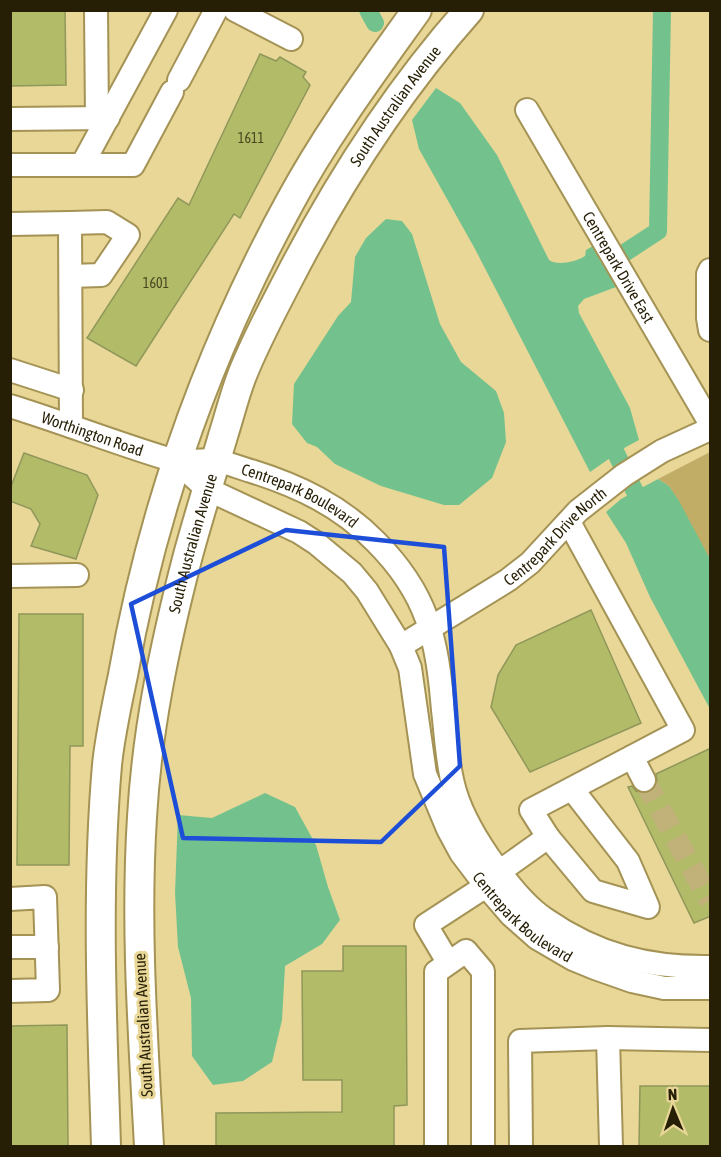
<svg xmlns="http://www.w3.org/2000/svg" width="721" height="1157" font-family="'Asap Condensed',sans-serif">
<style>
.green{fill:#c1ad66}
.water{fill:#73c28e}
.lines{fill:none;stroke-linecap:round;stroke-linejoin:round}
.canal{stroke:#73c28e;stroke-width:18}
.building{fill:#b2bb68;stroke:#90975a;stroke-width:1.5}
.minor-tunnel{stroke:#c1b27a;stroke-width:22;stroke-dasharray:22 11;stroke-linecap:butt}
.minor-casing{stroke:#a49355;stroke-width:26}
.major-casing{stroke:#a49355;stroke-width:32}
.minor{stroke:#fff;stroke-width:22}
.major{stroke:#fff;stroke-width:28}
.marked{fill:none;stroke:#1d4ed8;stroke-width:4.5;stroke-linejoin:round}
.labels{text-anchor:middle;stroke-width:6;stroke-linejoin:round;paint-order:stroke}
.number-label{font-size:14px;fill:#49461e}
.street-label{font-size:16px;fill:#261f05;stroke:#e8d797}
</style>
<rect width="100%" height="100%" fill="#e8d797"/>
<path class="green" d="M 710,452 L 710,559 L 669,486 L 658,479 Z"/>
<g class="water">
<path d="M 436,88 L 460,103 L 497,155 L 549,260 C 557,266 576,262 585,256 L 586,250 L 593,246 L 616,287 L 584,299 L 578,306 L 579,313 L 630,408 L 639,440 L 626,447 L 590,472 L 475,249 L 419,149 L 412,120 Z"/>
<path d="M 386,219 L 402,221 L 412,234 L 440,324 L 461,362 L 496,391 L 504,413 L 506,442 L 492,478 L 459,505 L 444,505 L 381,486 L 335,464 L 317,447 L 307,443 L 292,424 L 294,384 L 338,316 L 351,302 L 355,257 L 366,238 Z"/>
<path d="M 658,479 L 669,486 L 679,501 L 710,559 L 710,709 L 650,597 L 626,543 L 606,512 L 621,499 Z"/>
<path d="M 265,793 L 295,807 L 316,845 L 328,887 L 340,920 L 322,944 L 285,966 L 282,1020 L 272,1062 L 243,1081 L 213,1085 L 192,1056 L 191,998 L 178,947 L 175,893 L 178,815 L 212,818 Z"/>
</g>
<g class="lines">
<g class="canal">
<path d="M 368,10 L 375,23"/>
<path d="M 583,280 L 658,231 L 662,10"/>
<path d="M 605,431 L 645,512"/>
</g>
</g>
<g class="building">
<path d="M 10,10 L 65,10 L 66,85 L 10,86 Z"/>
<path d="M 260,54 L 276,61 L 280,57 L 306,72 L 303,77 L 310,85 L 240,218 L 234,214 L 136,366 L 87,338 L 178,198 L 189,205 Z"/>
<path d="M 24,453 L 87,475 L 98,495 L 76,559 L 31,546 L 40,524 L 31,509 L 10,501 L 10,489 Z"/>
<path d="M 591,610 L 641,723 L 530,772 L 491,707 L 498,675 L 516,645 Z"/>
<path d="M 19,614 L 83,614 L 83,746 L 70,746 L 69,865 L 17,865 Z"/>
<path d="M 711,748 L 711,916 L 694,923 L 628,787 L 632,786 L 636,791 L 643,793 L 650,792 L 656,787 L 657,781 L 656,774 Z"/>
<path d="M 343,946 L 406,946 L 407,1105 L 394,1106 L 394,1146 L 216,1146 L 216,1113 L 342,1112 L 342,1080 L 303,1080 L 302,971 L 343,971 Z"/>
<path d="M 67,1025 L 68,1146 L 10,1146 L 10,1026 Z"/>
<path d="M 640,1086 L 711,1086 L 711,1146 L 639,1146 Z"/>
</g>
<g class="lines">
<path class="minor-tunnel" d="M 644,780 L 710,901"/>
<defs>
<g id="minor">
<path d="M 96,10 L 97,118"/>
<path d="M 235,10 L 291,39"/>
<path d="M 179,80 L 216,10"/>
<path id="s1" d="M 527,110 L 710,423"/>
<path d="M 10,119 L 108,118"/>
<path d="M 10,165 L 133,165 L 172,92"/>
<path d="M 82,165 L 166,10"/>
<path d="M 10,224 L 70,223"/>
<path d="M 710,270 L 708,274 L 708,318 L 710,330"/>
<path d="M 71,276 L 101,275 L 128,235 L 107,222 L 70,223 L 71,426"/>
<path d="M 10,370 L 72,390"/>
<path id="s2" d="M 10,406 C 65,423 118,444 172,460 C 187,464 203,458 217,461 C 229,463 240,468 251,471 C 299,486 341,506 376,542 C 428,594 437,639 443,710 C 446,735 447,760 453,784 C 459,810 473,834 488,856 C 502,876 525,906 545,919 C 597,955 648,968 710,967"/>
<path id="s3" d="M 176,461 L 207,489 L 299,532 L 316,543 L 352,573 L 367,591 L 401,646 L 410,668 L 425,774 L 448,829 L 461,853 L 486,886 L 511,915 L 537,938 L 573,959 L 595,968 L 632,981 L 664,988 L 710,988"/>
<path d="M 10,576 L 77,575"/>
<path id="s4" d="M 401,646 L 508,580 L 530,563 L 578,511 L 624,475 L 662,451 L 710,429"/>
<path d="M 632,757 L 644,780"/>
<path d="M 548,837 L 593,891 L 648,907 L 628,861 L 572,789"/>
<path d="M 10,899 L 45,897 L 48,990 L 10,991"/>
<path d="M 10,947 L 47,947"/>
<path d="M 448,962 L 426,925 L 486,886 L 499,872 L 548,837 L 531,810 L 683,730 L 569,522"/>
<path d="M 608,1038 L 611,1146"/>
<path d="M 436,1146 L 436,972 L 466,951 L 483,971 L 483,1146"/>
<path d="M 521,1146 L 520,1041 L 608,1038 L 710,1040"/>
</g>
<g id="major">
<path d="M 106,1146 C 102,1019 96,892 107,765 C 110,735 117,704 123,675 C 152,510 209,350 290,202 C 326,135 372,73 417,10"/>
<path id="s5" d="M 149,1146 C 143,1037 135,927 142,817 C 147,729 165,644 187,559 C 198,518 211,477 223,436 C 229,417 234,397 241,378 C 254,344 272,311 289,278 C 338,183 397,91 469,10"/>
</g>
</defs>
<use href="#minor" class="minor-casing"/>
<use href="#major" class="major-casing"/>
<use href="#minor" class="minor"/>
<use href="#major" class="major"/>
</g>
<path class="marked" d="M 286,530 L 444,547 L 460,766 L 381,842 L 183,838 L 131,604 Z"/>
<g class="labels">
<g class="number-label">
<text x="251" y="143">1611</text>
<text x="156" y="288">1601</text>
</g>
<g class="street-label">
<text dy="6" stroke="none"><textPath href="#s5" startOffset="1094">South Australian Avenue</textPath></text>
<text dy="6" stroke="none"><textPath href="#s1" startOffset="182">Centrepark Drive East</textPath></text>
<text dy="6" stroke="none"><textPath href="#s2" startOffset="87">Worthington Road</textPath></text>
<text dy="6" stroke="none"><textPath href="#s2" startOffset="306">Centrepark Boulevard</textPath></text>
<text dy="6" stroke="none"><textPath href="#s4" startOffset="190">Centrepark Drive North</textPath></text>
<text dy="6" stroke="none"><textPath href="#s5" startOffset="608">South Australian Avenue</textPath></text>
<text dy="6" stroke="none"><textPath href="#s3" startOffset="606">Centrepark Boulevard</textPath></text>
<text transform="translate(143 1025) rotate(-93)" y="6">South Australian Avenue</text>
</g>
</g>
<rect width="721" height="1157" fill="none" stroke="#261f05" stroke-width="24"/>
<g transform="translate(673 1109) rotate(358)" stroke="#e8d797" stroke-width="4.5" paint-order="stroke">
<path d="M0-4.5L10 22L0 15L-10 22Z" fill="#261f05"/>
<text y="-9" font-size="16" font-weight="bold" text-anchor="middle" fill="#261f05">N</text>
</g>
</svg>
